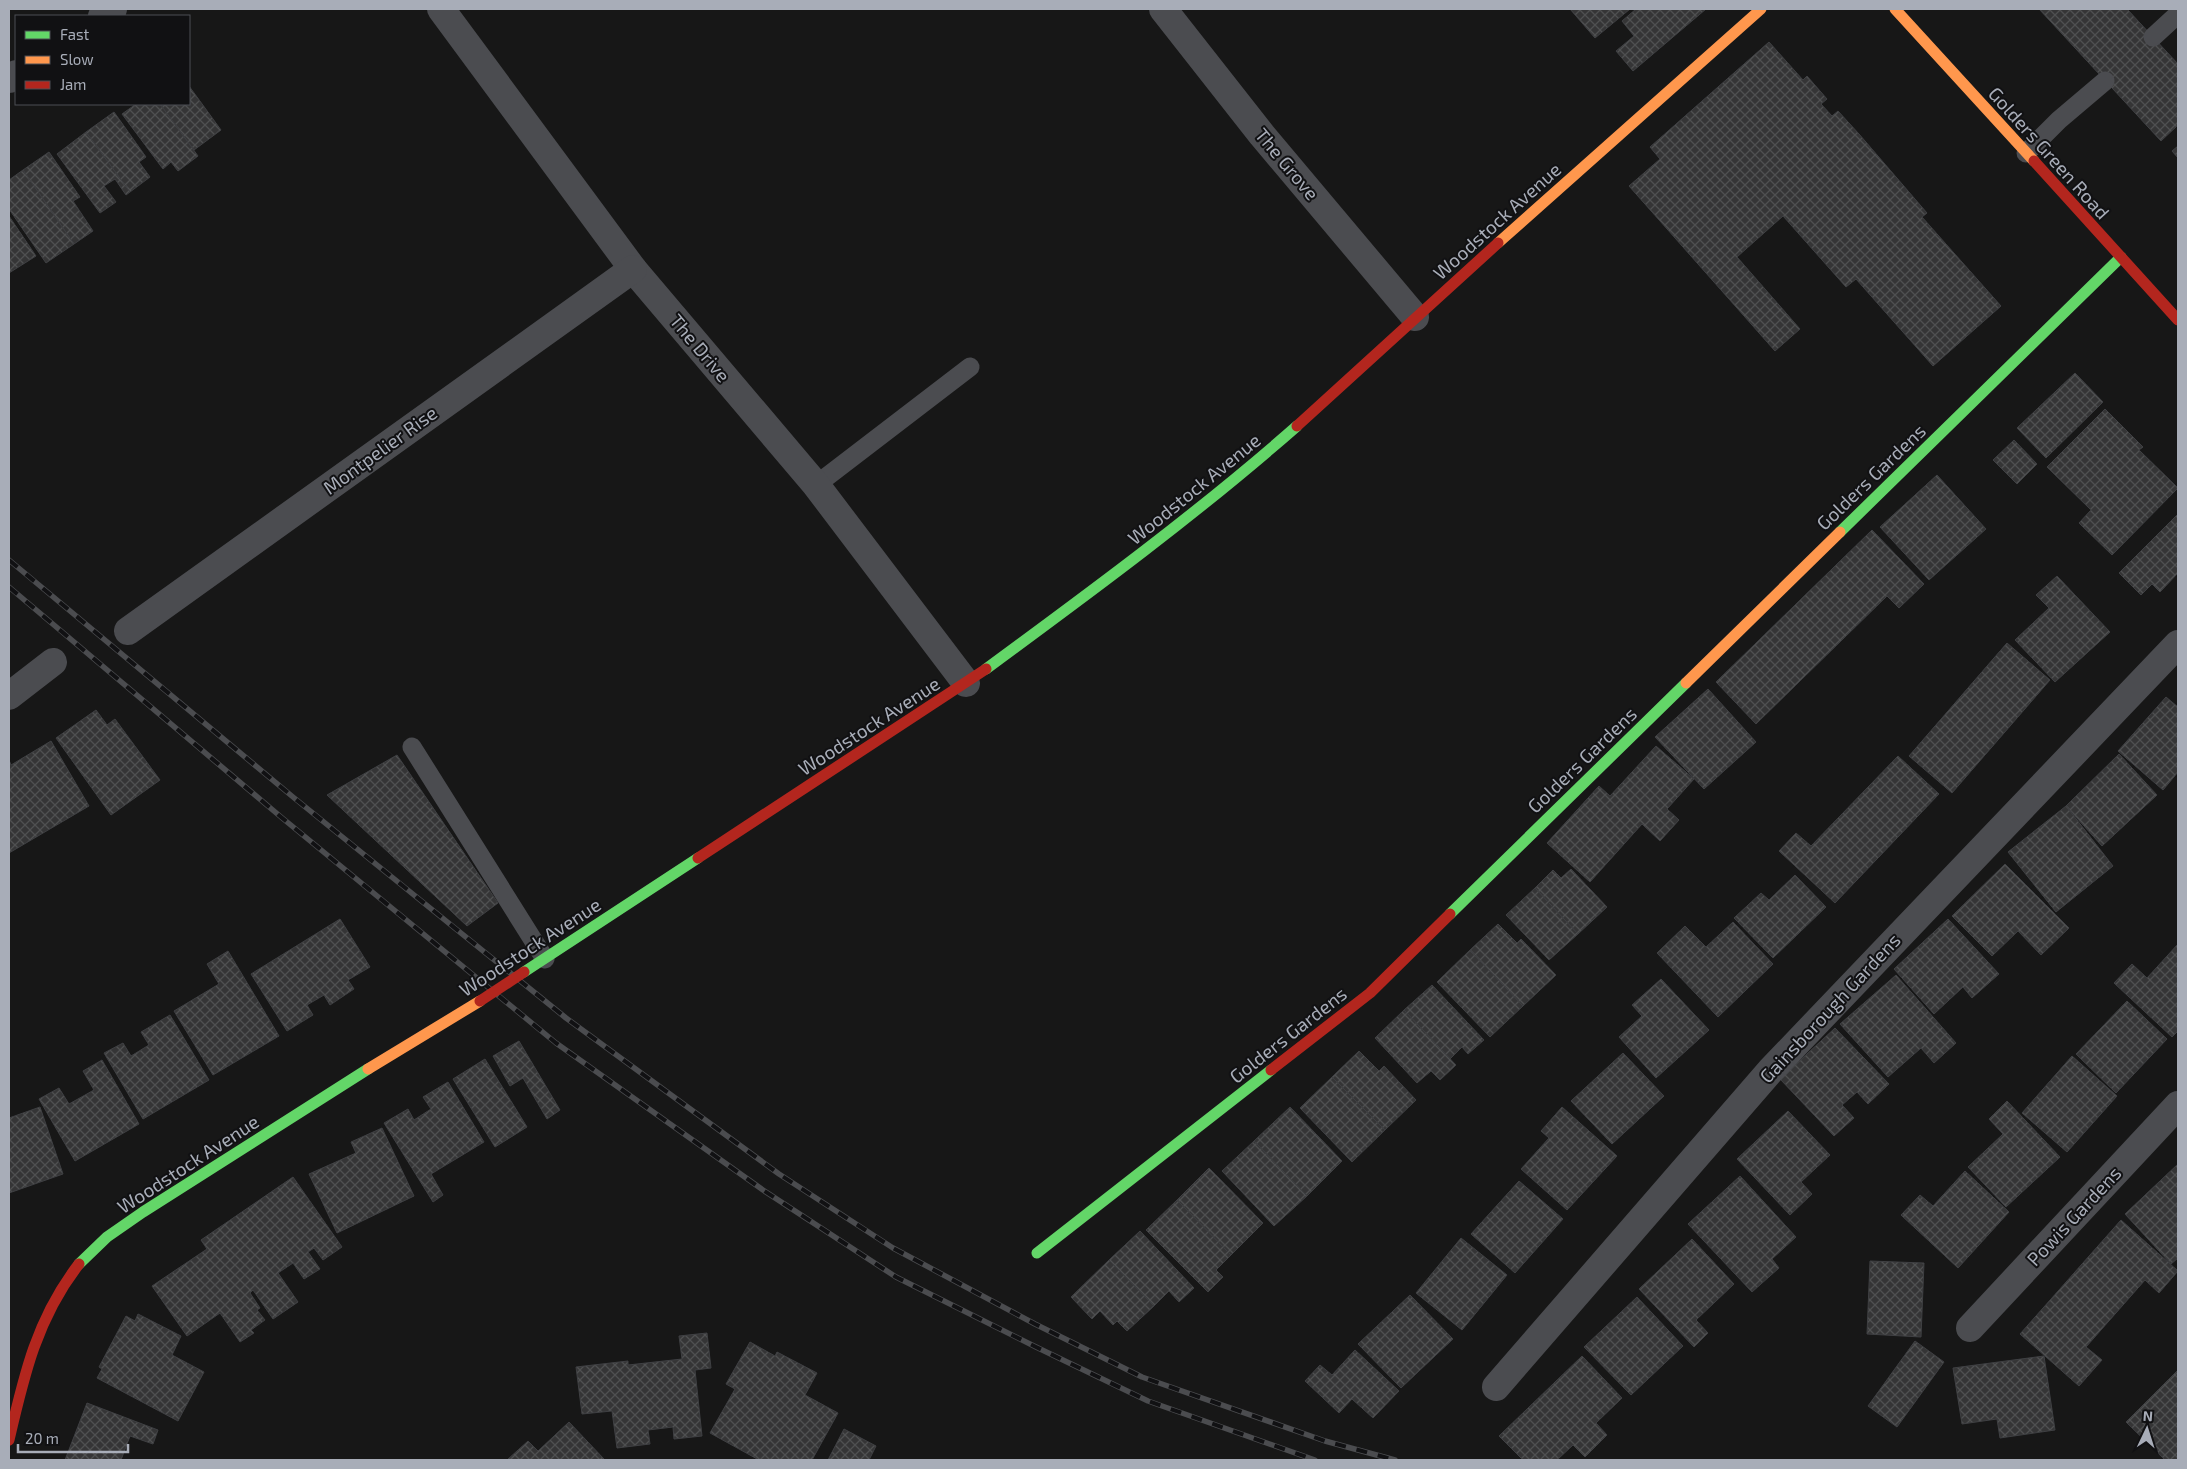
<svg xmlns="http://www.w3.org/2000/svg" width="2187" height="1469" font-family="'Exo 2',sans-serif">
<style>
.building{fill:url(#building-cross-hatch);stroke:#3f4043}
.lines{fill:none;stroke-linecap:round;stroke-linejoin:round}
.lane{stroke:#4b4c50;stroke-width:19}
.street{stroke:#4b4c50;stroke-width:28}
.fast{stroke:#63d668;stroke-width:11}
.slow{stroke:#ff974d;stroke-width:11}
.jam{stroke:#b3261e;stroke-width:11}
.rail-casing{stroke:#4b4c4f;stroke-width:5.5}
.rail{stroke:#111113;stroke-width:4;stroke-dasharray:11;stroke-linecap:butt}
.jam-bridge{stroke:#b3261e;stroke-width:11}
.labels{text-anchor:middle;stroke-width:4;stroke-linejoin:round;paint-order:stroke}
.street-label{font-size:19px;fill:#a8adb8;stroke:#111113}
</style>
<defs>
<pattern id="building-cross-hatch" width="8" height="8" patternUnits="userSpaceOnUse" patternTransform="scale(1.25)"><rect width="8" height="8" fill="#353536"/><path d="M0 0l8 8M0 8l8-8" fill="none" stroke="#4f5051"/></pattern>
</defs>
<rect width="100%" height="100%" fill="#171717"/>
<g class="building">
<path d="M 1570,9 L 1630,9 L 1595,38 Z"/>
<path d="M 1636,9 L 1706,9 L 1633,71 L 1616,51 L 1634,36 L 1622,21 Z"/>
<path d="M 2039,9 L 2127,9 L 2178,64 L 2178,125 L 2161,141 Z"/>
<path d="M 1769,42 L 1803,80 L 1807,76 L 1827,99 L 1821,104 L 1832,116 L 1838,111 L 1859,134 L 1927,213 L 1922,217 L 2001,306 L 1933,366 L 1856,279 L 1846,287 L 1783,216 L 1737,257 L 1800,329 L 1775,351 L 1629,186 L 1660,159 L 1650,147 Z"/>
<path d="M 189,86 L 221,130 L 194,150 L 160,104 L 189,104 Z"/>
<path d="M 136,104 L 160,104 L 198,156 L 178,171 L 171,162 L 163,169 L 122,114 Z"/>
<path d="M 114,112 L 146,157 L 139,162 L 150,177 L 130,192 L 86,132 Z"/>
<path d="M 86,132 L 130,192 L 126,195 L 115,179 L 104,186 L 116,202 L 100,213 L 57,154 Z"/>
<path d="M 2178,146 L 2178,158 L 2172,151 Z"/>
<path d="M 49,152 L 80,197 L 73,201 L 93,231 L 74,244 L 23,170 Z"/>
<path d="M 23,170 L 74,244 L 46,263 L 9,209 L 9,180 Z"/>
<path d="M 9,216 L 36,256 L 9,273 Z"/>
<path d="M 2075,373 L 2103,402 L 2046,458 L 2017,428 Z"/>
<path d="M 2105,409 L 2143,447 L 2139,450 L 2178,488 L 2112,555 L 2079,523 L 2091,510 L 2047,467 Z"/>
<path d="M 2014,440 L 2037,464 L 2017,484 L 1993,460 Z"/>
<path d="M 1937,475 L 1986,529 L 1929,580 L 1880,527 Z"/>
<path d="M 2178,514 L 2178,573 L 2160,592 L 2152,584 L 2141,595 L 2119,573 Z"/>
<path d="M 1872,530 L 1924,584 L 1899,608 L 1887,596 L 1756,724 L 1716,682 Z"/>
<path d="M 2057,576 L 2110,632 L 2055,682 L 2015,640 L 2049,608 L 2036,595 Z"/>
<path d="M 2007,643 L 2050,680 L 1952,793 L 1909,756 Z"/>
<path d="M 1708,689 L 1756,742 L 1704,789 L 1655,737 Z"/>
<path d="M 2166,697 L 2178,707 L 2178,772 L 2163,790 L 2118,751 Z"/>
<path d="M 96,710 L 107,725 L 115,719 L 160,780 L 111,815 L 56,738 Z"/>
<path d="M 51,741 L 89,806 L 9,853 L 9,760 L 11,765 Z"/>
<path d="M 1656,746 L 1694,779 L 1667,809 L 1679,820 L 1660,841 L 1642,824 L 1590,882 L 1547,843 L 1599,786 L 1610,796 Z"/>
<path d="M 2119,754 L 2157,795 L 2102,846 L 2066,806 Z"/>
<path d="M 397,755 L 498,903 L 467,926 L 327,795 Z"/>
<path d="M 1898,756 L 1939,794 L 1835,903 L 1779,851 L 1796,833 L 1811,846 Z"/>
<path d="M 2066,806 L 2113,866 L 2056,912 L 2008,852 Z"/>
<path d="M 2005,864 L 2069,928 L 2041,955 L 2018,931 L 1992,956 L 1952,916 Z"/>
<path d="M 1571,869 L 1607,907 L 1578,934 L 1535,888 L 1553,870 L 1561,878 Z"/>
<path d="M 1795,875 L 1826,907 L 1773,958 L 1734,918 L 1761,893 L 1769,900 Z"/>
<path d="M 1535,888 L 1578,934 L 1549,960 L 1506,915 Z"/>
<path d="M 340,919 L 370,967 L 348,980 L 354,989 L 330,1005 L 324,995 L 307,1005 L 313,1015 L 287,1031 L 251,974 Z"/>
<path d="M 1948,919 L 1999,974 L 1972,998 L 1963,987 L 1934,1014 L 1894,969 Z"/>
<path d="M 1733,922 L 1773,964 L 1718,1017 L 1657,953 L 1685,926 L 1706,947 Z"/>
<path d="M 1498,924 L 1517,943 L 1521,939 L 1556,975 L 1523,1006 L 1470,950 Z"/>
<path d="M 2178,944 L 2178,1031 L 2172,1037 L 2114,983 L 2132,964 L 2147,978 Z"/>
<path d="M 1470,950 L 1523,1006 L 1490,1037 L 1437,982 Z"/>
<path d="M 228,951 L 279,1036 L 213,1075 L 174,1011 L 219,984 L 207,964 Z"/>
<path d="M 1896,975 L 1956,1043 L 1934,1063 L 1921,1048 L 1888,1077 L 1840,1024 Z"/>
<path d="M 1661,979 L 1709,1030 L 1656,1078 L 1619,1037 L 1642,1016 L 1632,1005 Z"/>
<path d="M 1432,985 L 1484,1040 L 1468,1054 L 1462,1047 L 1450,1059 L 1404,1010 Z"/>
<path d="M 2127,1001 L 2167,1039 L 2116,1093 L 2076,1054 Z"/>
<path d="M 1404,1010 L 1456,1065 L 1440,1080 L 1431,1071 L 1417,1083 L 1375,1038 Z"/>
<path d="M 170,1015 L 209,1080 L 143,1119 L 104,1053 L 123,1043 L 131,1056 L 149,1045 L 141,1032 Z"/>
<path d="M 1835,1028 L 1889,1084 L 1868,1104 L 1857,1092 L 1842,1105 L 1854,1118 L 1834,1136 L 1780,1079 Z"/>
<path d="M 519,1041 L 560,1110 L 547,1119 L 523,1078 L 510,1086 L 493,1056 Z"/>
<path d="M 1359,1051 L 1379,1071 L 1384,1066 L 1416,1100 L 1385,1130 L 1332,1077 Z"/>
<path d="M 1623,1053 L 1664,1096 L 1612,1144 L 1571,1101 Z"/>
<path d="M 2072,1056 L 2117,1096 L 2067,1152 L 2022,1113 Z"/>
<path d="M 485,1059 L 527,1127 L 495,1147 L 453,1079 Z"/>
<path d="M 102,1060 L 139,1124 L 75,1161 L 39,1099 L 59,1088 L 69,1104 L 94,1090 L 83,1071 Z"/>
<path d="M 1332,1077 L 1385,1130 L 1352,1162 L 1300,1108 Z"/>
<path d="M 448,1082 L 484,1142 L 431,1174 L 443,1195 L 433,1202 L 384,1123 L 408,1109 L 414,1120 L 431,1109 L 423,1097 Z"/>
<path d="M 2007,1101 L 2060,1157 L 2006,1207 L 1968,1167 L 2003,1134 L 1989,1119 Z"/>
<path d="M 40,1107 L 63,1174 L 9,1193 L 9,1118 Z"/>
<path d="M 1290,1107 L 1342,1161 L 1307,1196 L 1254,1141 Z"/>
<path d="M 1562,1107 L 1617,1156 L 1567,1210 L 1521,1169 L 1549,1138 L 1541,1131 Z"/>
<path d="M 1788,1111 L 1830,1155 L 1801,1182 L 1812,1194 L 1790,1215 L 1737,1159 Z"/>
<path d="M 382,1128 L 414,1196 L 337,1233 L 309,1174 L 356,1153 L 351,1142 Z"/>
<path d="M 1254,1141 L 1307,1196 L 1274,1226 L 1222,1171 Z"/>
<path d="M 2178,1164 L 2178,1258 L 2171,1264 L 2125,1214 Z"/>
<path d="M 1209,1168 L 1263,1223 L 1231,1255 L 1177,1200 Z"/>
<path d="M 1965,1171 L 2009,1212 L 1958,1268 L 1901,1215 L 1920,1195 L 1933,1206 Z"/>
<path d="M 1740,1176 L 1796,1237 L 1772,1259 L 1779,1268 L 1752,1292 L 1688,1224 Z"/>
<path d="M 293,1177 L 342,1247 L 323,1260 L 314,1248 L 308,1252 L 320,1269 L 304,1279 L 293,1263 L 278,1273 L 298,1302 L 273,1319 L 253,1290 L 250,1293 L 260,1308 L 257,1310 L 265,1320 L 251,1330 L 254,1333 L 240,1342 L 220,1313 L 187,1336 L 152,1286 L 207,1249 L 201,1240 Z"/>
<path d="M 1519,1181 L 1563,1219 L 1515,1273 L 1471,1234 Z"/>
<path d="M 1177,1200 L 1231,1255 L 1216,1270 L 1223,1277 L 1208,1292 L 1146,1230 Z"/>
<path d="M 2121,1220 L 2178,1271 L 2159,1293 L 2145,1280 L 2086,1347 L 2102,1360 L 2079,1386 L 2020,1334 Z"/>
<path d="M 1140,1231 L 1194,1288 L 1179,1302 L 1169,1291 L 1154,1306 L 1109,1260 Z"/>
<path d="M 1461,1238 L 1507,1275 L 1462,1330 L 1416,1293 Z"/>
<path d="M 1692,1239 L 1734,1284 L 1696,1320 L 1708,1333 L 1694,1347 L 1639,1289 Z"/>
<path d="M 1109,1260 L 1154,1306 L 1127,1331 L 1117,1321 L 1113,1325 L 1100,1311 L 1092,1319 L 1071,1297 Z"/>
<path d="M 1870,1261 L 1924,1263 L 1921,1337 L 1867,1334 Z"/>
<path d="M 1410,1295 L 1453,1339 L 1401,1388 L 1358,1344 Z"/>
<path d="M 1637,1297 L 1683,1346 L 1631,1395 L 1584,1347 Z"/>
<path d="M 138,1314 L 181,1336 L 172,1355 L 204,1372 L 178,1421 L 97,1378 L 102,1369 L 99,1367 L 126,1316 L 135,1321 Z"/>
<path d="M 707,1333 L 711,1368 L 695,1370 L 702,1436 L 674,1439 L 673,1427 L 648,1430 L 650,1444 L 617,1448 L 612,1411 L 582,1414 L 576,1367 L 628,1361 L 628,1365 L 682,1359 L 679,1336 Z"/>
<path d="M 1915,1341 L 1944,1362 L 1897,1427 L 1868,1406 Z"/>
<path d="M 750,1342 L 775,1356 L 777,1352 L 817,1373 L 805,1395 L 838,1413 L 812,1460 L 759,1460 L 710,1433 L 735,1389 L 726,1384 Z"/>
<path d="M 1355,1350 L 1399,1391 L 1373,1418 L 1352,1399 L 1339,1413 L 1305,1381 L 1320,1365 L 1332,1375 Z"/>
<path d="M 1582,1356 L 1622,1398 L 1596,1423 L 1607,1435 L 1585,1457 L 1573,1445 L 1557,1460 L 1523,1460 L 1499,1436 Z"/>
<path d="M 2044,1356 L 2055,1430 L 2000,1438 L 1997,1419 L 1962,1424 L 1953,1368 Z"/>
<path d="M 2178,1370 L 2178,1460 L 2165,1460 L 2126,1422 Z"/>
<path d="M 87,1403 L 158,1430 L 153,1444 L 130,1436 L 121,1460 L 65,1460 Z"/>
<path d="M 569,1422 L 604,1459 L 602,1460 L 507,1460 L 528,1441 L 538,1451 Z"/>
<path d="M 844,1429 L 876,1446 L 869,1460 L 828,1460 Z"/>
</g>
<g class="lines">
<g class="lane">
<path d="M 2153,37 L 2178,14"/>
<path d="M 2026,153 L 2059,120 L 2105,81"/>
<path d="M 816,485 L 970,367"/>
<path d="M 412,747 L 545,959"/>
</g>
<g class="street">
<path d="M 441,9 L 633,269 L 816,485 L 966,683"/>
<path d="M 1163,9 L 1262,135 L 1415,317"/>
<path d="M 102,16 L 113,9"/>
<path d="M 9,79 L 16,74"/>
<path d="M 128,631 L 633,269"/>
<path d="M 9,696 L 53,662"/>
<path d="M 1970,1328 L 2178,1105"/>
<path d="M 1496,1387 L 1771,1070 L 2178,644"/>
</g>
<g class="fast">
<path d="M 1840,532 L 2121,257"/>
<path d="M 986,669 C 1092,591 1198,513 1297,426"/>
<path d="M 1450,914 L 1686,683"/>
<path d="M 524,972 L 698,858"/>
<path d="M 1037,1253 L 1271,1070"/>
<path d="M 79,1264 L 107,1237 L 143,1212 L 368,1069"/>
</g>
<g class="slow">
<path d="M 1895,9 L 2034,161"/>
<path d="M 1498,243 L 1761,9"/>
<path d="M 1686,683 L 1840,532"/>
<path d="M 368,1069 L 480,1001"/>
</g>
<g class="jam">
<path d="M 2034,161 L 2178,320"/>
<path d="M 1297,426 L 1498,243"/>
<path d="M 698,858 L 986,669"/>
<path d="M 1271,1070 L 1370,993 L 1450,914"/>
<path d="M 9,1440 C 24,1375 37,1318 79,1264"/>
</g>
<defs>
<g id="rail">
<path d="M 9,560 L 293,797 L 566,1018 L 779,1174 L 893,1248 L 1035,1324 L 1142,1377 L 1325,1441 L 1395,1460"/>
<path d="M 9,587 L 281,817 L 556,1043 L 763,1190 L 896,1277 L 1036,1347 L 1148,1401 L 1315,1460"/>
</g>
</defs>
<use href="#rail" class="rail-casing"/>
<use href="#rail" class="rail"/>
<path class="jam-bridge" d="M 480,1001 L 524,972"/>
</g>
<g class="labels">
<g class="street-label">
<text transform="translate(2049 153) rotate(48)" y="7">Golders Green Road</text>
<text transform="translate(1287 164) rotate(50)" y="7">The Grove</text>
<text transform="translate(1497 221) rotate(-42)" y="7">Woodstock Avenue</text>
<text transform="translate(700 348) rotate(50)" y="7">The Drive</text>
<text transform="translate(380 450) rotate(-36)" y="7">Montpelier Rise</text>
<text transform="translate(1871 477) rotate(-44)" y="7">Golders Gardens</text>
<text transform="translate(1194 489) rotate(-39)" y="7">Woodstock Avenue</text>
<text transform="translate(869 726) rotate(-33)" y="7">Woodstock Avenue</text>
<text transform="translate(1582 760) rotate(-44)" y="7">Golders Gardens</text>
<text transform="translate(530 947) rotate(-33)" y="7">Woodstock Avenue</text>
<text transform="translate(1830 1008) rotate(-47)" y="7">Gainsborough Gardens</text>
<text transform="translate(1288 1035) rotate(-38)" y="7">Golders Gardens</text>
<text transform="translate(188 1164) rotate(-33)" y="7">Woodstock Avenue</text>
<text transform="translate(2074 1216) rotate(-47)" y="7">Powis Gardens</text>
</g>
</g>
<rect width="2187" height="1469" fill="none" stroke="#a8adb8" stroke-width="20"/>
<rect x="15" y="15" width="175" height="90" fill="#111113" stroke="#4d4f55"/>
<rect x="25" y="31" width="25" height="8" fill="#63d668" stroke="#4d4f55"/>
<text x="60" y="40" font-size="15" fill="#a8adb8">Fast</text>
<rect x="25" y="56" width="25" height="8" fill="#ff974d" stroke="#4d4f55"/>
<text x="60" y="65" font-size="15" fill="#a8adb8">Slow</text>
<rect x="25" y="81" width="25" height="8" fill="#b3261e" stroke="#4d4f55"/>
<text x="60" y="90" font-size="15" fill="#a8adb8">Jam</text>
<g transform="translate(2147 1429) rotate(4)" stroke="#111113" stroke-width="4" paint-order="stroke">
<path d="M0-4L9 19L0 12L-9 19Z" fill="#a8adb8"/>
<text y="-8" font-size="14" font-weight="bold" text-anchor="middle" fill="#a8adb8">N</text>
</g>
<path d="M18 1444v8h110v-8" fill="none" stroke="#a8adb8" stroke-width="2.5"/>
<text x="25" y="1444" font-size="15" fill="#a8adb8" stroke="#111113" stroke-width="4" paint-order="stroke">20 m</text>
</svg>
